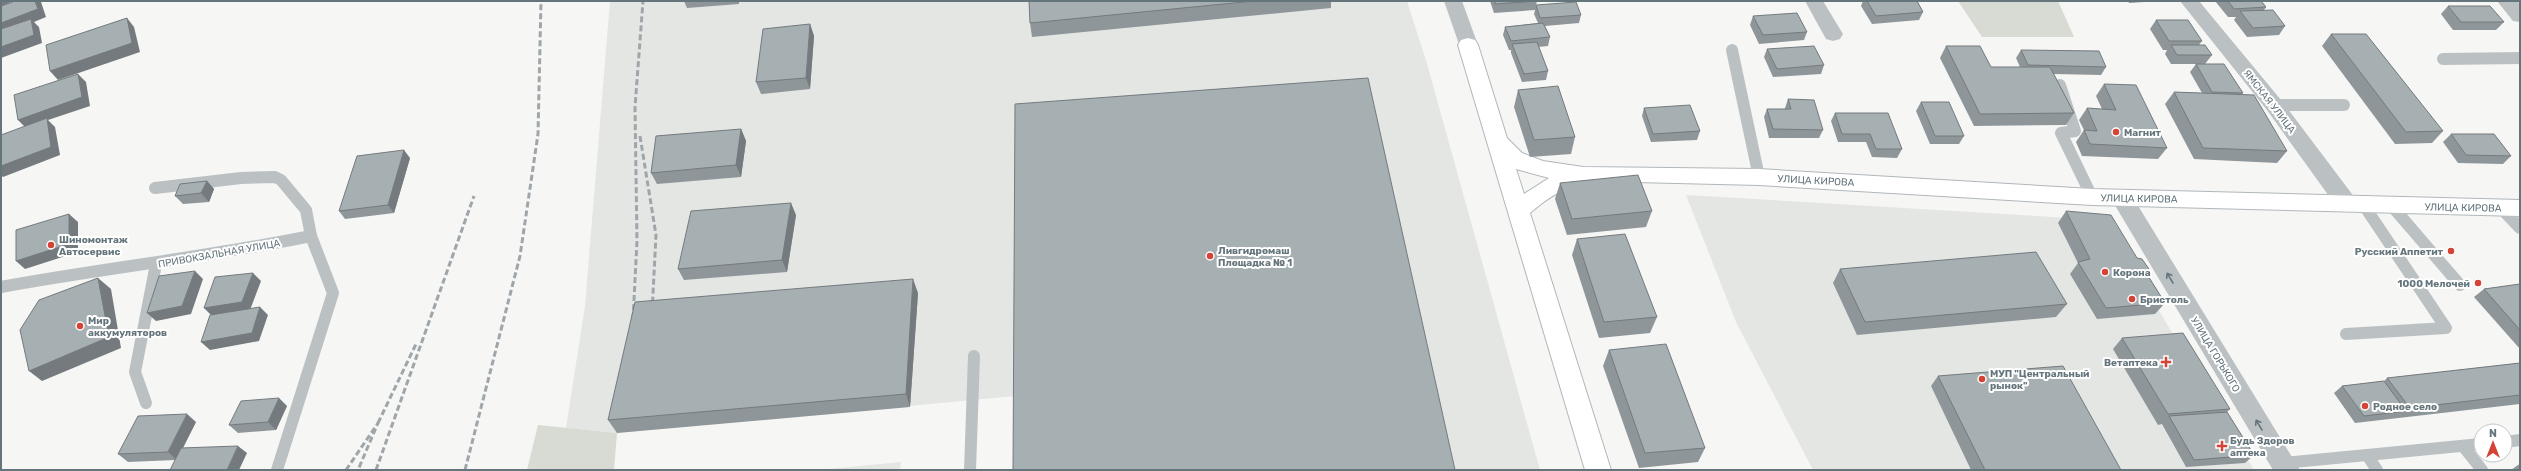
<svg xmlns="http://www.w3.org/2000/svg" width="2521" height="471" font-family="Rubik,sans-serif">
<style>
.built{fill:#e4e6e4}
.green{fill:#d7dbd3}
.lines{fill:none;stroke-linecap:round;stroke-linejoin:round}
.secondary-casing{stroke:#b0b7ba;stroke-width:2}
.lane{stroke:#bbc1c3;stroke-width:12}
.street{fill:#bbc1c3;fill-rule:evenodd}
.secondary{fill:#fff;fill-rule:evenodd}
.rail{stroke:#9ea6a9;stroke-width:3;stroke-dasharray:6 3;stroke-linecap:butt}
.wall{fill:#8f9699}
.shaded-wall{fill:#747a7d}
.building{fill:#a6afb2;stroke:#747a7d}
.oneway{stroke:#64757c}
.poi-dot{fill:#d44336;stroke:#fff;stroke-width:1.5}
.labels{text-anchor:middle;stroke-width:4;stroke-linejoin:round;paint-order:stroke}
.street-label{font-size:10px;fill:#64757c;stroke:#fff}
.poi-label{font-size:10px;font-weight:bold;fill:#64757c;stroke:#fff;text-anchor:start}
</style>
<rect width="100%" height="100%" fill="#f6f6f4"/>
<g class="built">
<path d="M 610,1 L 1407,1 L 1427,64 L 1540,470 L 1016,470 L 1016,396 L 617,433 L 566,428 L 585,306 Z"/>
<path d="M 1686,195 L 2105,220 L 2254,470 L 1813,470 L 1736,322 Z"/>
<path d="M 901,462 L 900,470 L 818,470 Z"/>
</g>
<g class="green">
<path d="M 1958,1 L 2058,1 L 2074,37 L 1982,37 Z"/>
<path d="M 538,425 L 617,433 L 614,470 L 527,470 Z"/>
</g>
<g class="lines">
<defs>
<path id="secondary" d="M 1468,38 L 1475,40 L 1478,45 L 1507,138 L 1522,153 L 1543,161 L 1583,167 L 1759,169 L 2092,189 L 2520,200 L 2520,216 L 2092,205 L 1759,185 L 1593,181 C 1568,185 1549,196 1530,213 L 1611,470 L 1585,470 L 1458,45 L 1461,40 ZM 1516,169 L 1549,178 L 1524,194 Z"/>
</defs>
<use href="#secondary" class="secondary-casing"/>
<g class="lane">
<path d="M 1732,50 L 1759,177"/>
<path d="M 2443,59 L 2520,58"/>
<path d="M 2060,85 L 2075,131 L 2061,133 L 2092,197"/>
<path d="M 2274,105 L 2344,105"/>
<path d="M 155,188 L 241,178 L 275,177 L 281,180 L 306,210 L 311,236"/>
<path d="M 2391,205 L 2460,285"/>
<path d="M 2501,208 L 2520,228"/>
<path d="M 1,287 C 104,268 208,257 311,236 L 333,293 L 277,470"/>
<path d="M 2346,334 L 2446,328 L 2363,204"/>
<path d="M 146,403 L 135,372 L 156,264"/>
<path d="M 2505,442 L 2520,440"/>
<path d="M 2463,446 L 2482,470"/>
<path d="M 2367,455 L 2481,444"/>
<path d="M 2283,463 L 2367,455 L 2377,470"/>
<path d="M 970,470 L 974,356"/>
</g>
<g class="street">
<path d="M 1444,1 L 1462,1 L 1478,45 L 1475,50 L 1468,52 L 1461,50 Z"/>
<path d="M 1805,1 L 1823,1 L 1843,34 L 1840,39 L 1833,41 L 1826,39 Z"/>
<path d="M 2180,1 L 2199,1 L 2281,100 L 2355,198 L 2358,204 L 2355,210 L 2347,212 L 2339,210 L 2267,110 Z"/>
<path d="M 2497,1 L 2517,1 L 2520,4 L 2520,22 L 2513,21 Z"/>
<path d="M 2121,189 L 2129,191 L 2300,470 L 2273,470 L 2110,197 L 2113,191 Z"/>
</g>
<use href="#secondary" class="secondary"/>
<g class="rail">
<path d="M 640,136 L 656,235 L 652,313"/>
<path d="M 633,319 L 637,241 L 635,107 L 643,1"/>
<path d="M 378,423 L 417,342"/>
<path d="M 346,470 L 378,423 L 358,470"/>
<path d="M 376,470 L 474,196"/>
<path d="M 465,470 L 520,256 L 538,134 L 541,1"/>
</g>
</g>
<g class="wall">
<path d="M 684,1 L 739,1 L 739,4 L 687,8 Z"/>
<path d="M 1029,1 L 1331,1 L 1331,8 L 1032,37 L 1030,23 Z"/>
<path d="M 1490,1 L 1537,1 L 1536,5 L 1581,15 L 1579,23 L 1545,26 L 1550,37 L 1548,46 L 1538,47 L 1548,71 L 1546,80 L 1522,82 L 1511,53 L 1511,50 L 1509,50 L 1503,35 L 1505,27 L 1538,23 L 1534,14 L 1535,10 L 1494,13 Z"/>
<path d="M 1863,1 L 1917,1 L 1923,12 L 1919,20 L 1872,24 L 1861,6 Z"/>
<path d="M 2128,1 L 2159,1 L 2129,3 Z"/>
<path d="M 2215,1 L 2261,1 L 2266,7 L 2264,10 L 2285,26 L 2279,35 L 2247,37 L 2234,20 L 2236,17 L 2228,17 Z"/>
<path d="M 2448,6 L 2504,22 L 2496,30 L 2453,30 L 2441,14 Z"/>
<path d="M 1753,16 L 1807,32 L 1804,40 L 1759,44 L 1750,25 Z"/>
<path d="M 2156,20 L 2202,41 L 2199,45 L 2212,55 L 2205,64 L 2243,93 L 2241,95 L 2287,151 L 2277,163 L 2194,159 L 2165,104 L 2174,92 L 2202,93 L 2190,72 L 2196,64 L 2203,64 L 2171,64 L 2165,54 L 2167,50 L 2163,50 L 2150,29 Z"/>
<path d="M 810,24 L 814,36 L 810,89 L 761,94 L 756,82 Z"/>
<path d="M 2331,34 L 2443,131 L 2432,143 L 2395,144 L 2322,46 Z"/>
<path d="M 1946,46 L 1991,67 L 2020,67 L 2016,58 L 2021,50 L 2106,67 L 2101,75 L 2054,74 L 2074,113 L 2066,125 L 1974,126 L 1940,58 Z"/>
<path d="M 1767,49 L 1824,65 L 1821,74 L 1773,77 L 1764,57 Z"/>
<path d="M 2104,84 L 2167,148 L 2158,159 L 2082,156 L 2076,142 L 2084,130 L 2079,120 L 2087,108 L 2102,109 L 2096,96 Z"/>
<path d="M 1518,90 L 1575,137 L 1571,154 L 1530,157 L 1514,107 Z"/>
<path d="M 1788,99 L 1823,130 L 1819,138 L 1769,138 L 1764,117 L 1767,109 L 1785,109 L 1785,108 Z"/>
<path d="M 1921,102 L 1964,136 L 1959,144 L 1930,144 L 1916,111 Z"/>
<path d="M 1644,108 L 1700,131 L 1697,140 L 1651,142 L 1642,116 Z"/>
<path d="M 1835,113 L 1902,149 L 1897,158 L 1872,157 L 1866,142 L 1838,142 L 1831,121 Z"/>
<path d="M 741,129 L 746,141 L 741,177 L 657,184 L 651,173 Z"/>
<path d="M 2451,134 L 2511,156 L 2503,164 L 2458,163 L 2443,142 Z"/>
<path d="M 410,158 L 394,213 L 345,219 L 339,211 Z"/>
<path d="M 207,181 L 214,189 L 209,202 L 183,204 L 175,196 Z"/>
<path d="M 1560,183 L 1652,211 L 1646,227 L 1567,235 L 1555,199 Z"/>
<path d="M 2066,211 L 2137,258 L 2149,269 L 2146,273 L 2165,303 L 2155,314 L 2097,319 L 2070,274 L 2078,263 L 2058,223 Z"/>
<path d="M 796,215 L 787,272 L 684,280 L 678,269 Z"/>
<path d="M 1577,239 L 1657,317 L 1650,333 L 1599,338 L 1572,255 Z"/>
<path d="M 1840,269 L 2067,304 L 2056,317 L 1857,335 L 1833,283 Z"/>
<path d="M 2520,284 L 2520,349 L 2474,297 L 2484,289 Z"/>
<path d="M 918,293 L 910,407 L 617,433 L 608,420 Z"/>
<path d="M 2122,338 L 2230,409 L 2227,412 L 2254,455 L 2245,463 L 2186,467 L 2162,424 L 2158,425 L 2113,349 Z"/>
<path d="M 1609,350 L 1705,448 L 1698,462 L 1639,468 L 1603,366 Z"/>
<path d="M 2520,363 L 2520,404 L 2355,423 L 2334,393 L 2342,386 L 2384,381 L 2387,378 Z"/>
<path d="M 1938,376 L 2121,470 L 1971,470 L 1931,386 Z"/>
<path d="M 287,406 L 276,430 L 238,433 L 229,425 Z"/>
<path d="M 196,422 L 182,448 L 247,453 L 175,460 L 128,462 L 118,454 Z"/>
<path d="M 2520,464 L 2520,470 L 2511,470 L 2518,465 Z"/>
</g>
<g class="shaded-wall">
<path d="M 1,1 L 9,1 L 11,8 L 1,12 Z"/>
<path d="M 35,1 L 39,1 L 41,2 L 46,17 L 34,22 L 39,27 L 42,43 L 1,58 L 1,23 Z"/>
<path d="M 127,18 L 134,27 L 140,52 L 58,80 L 50,71 Z"/>
<path d="M 810,24 L 814,36 L 810,89 L 806,78 Z"/>
<path d="M 78,74 L 86,82 L 90,106 L 48,120 L 55,127 L 60,155 L 3,177 L 1,175 L 1,166 L 26,128 L 18,120 Z"/>
<path d="M 741,129 L 746,141 L 741,177 L 736,165 Z"/>
<path d="M 404,150 L 410,158 L 394,213 L 388,205 Z"/>
<path d="M 207,181 L 214,189 L 209,202 L 201,193 Z"/>
<path d="M 791,203 L 796,215 L 787,272 L 782,260 Z"/>
<path d="M 69,214 L 78,222 L 78,252 L 25,269 L 16,261 Z"/>
<path d="M 195,271 L 203,279 L 191,314 L 156,321 L 147,313 Z"/>
<path d="M 253,273 L 261,281 L 250,310 L 212,316 L 204,308 Z"/>
<path d="M 98,278 L 111,289 L 121,348 L 42,381 L 29,371 Z"/>
<path d="M 913,279 L 918,293 L 910,407 L 906,394 Z"/>
<path d="M 260,307 L 268,315 L 259,341 L 210,350 L 201,342 Z"/>
<path d="M 279,398 L 287,406 L 276,430 L 268,422 Z"/>
<path d="M 187,414 L 196,422 L 177,460 L 168,452 Z"/>
<path d="M 238,446 L 247,453 L 239,470 L 227,470 Z"/>
</g>
<g class="building">
<path d="M 15,1 L 35,1 L 38,9 L 1,23 L 1,6 Z"/>
<path d="M 1029,1 L 1254,1 L 1030,23 Z"/>
<path d="M 1495,1 L 1537,1 L 1495,4 Z"/>
<path d="M 1867,1 L 1917,1 L 1923,12 L 1876,16 Z"/>
<path d="M 2228,1 L 2261,1 L 2266,7 L 2234,9 Z"/>
<path d="M 1576,2 L 1581,15 L 1540,18 L 1536,5 Z"/>
<path d="M 2448,6 L 2490,6 L 2504,22 L 2461,22 Z"/>
<path d="M 2273,10 L 2285,26 L 2253,28 L 2240,11 Z"/>
<path d="M 1797,13 L 1807,32 L 1763,35 L 1753,16 Z"/>
<path d="M 127,18 L 132,43 L 50,71 L 46,45 Z"/>
<path d="M 31,19 L 34,35 L 1,47 L 1,29 Z"/>
<path d="M 2156,20 L 2188,20 L 2202,41 L 2169,41 Z"/>
<path d="M 1543,23 L 1550,37 L 1511,41 L 1505,27 Z"/>
<path d="M 810,24 L 806,78 L 756,82 L 763,29 Z"/>
<path d="M 2331,34 L 2366,34 L 2443,131 L 2406,132 Z"/>
<path d="M 1537,42 L 1548,71 L 1524,74 L 1512,44 Z"/>
<path d="M 2171,45 L 2205,45 L 2212,55 L 2177,55 Z"/>
<path d="M 1814,46 L 1824,65 L 1777,69 L 1767,49 Z"/>
<path d="M 1946,46 L 1980,46 L 1991,67 L 2050,67 L 2074,113 L 1980,114 Z"/>
<path d="M 2021,50 L 2099,51 L 2106,67 L 2028,65 Z"/>
<path d="M 2196,64 L 2224,64 L 2243,93 L 2212,92 Z"/>
<path d="M 78,74 L 82,97 L 18,120 L 14,95 Z"/>
<path d="M 1368,78 L 1455,470 L 1013,470 L 1015,104 Z"/>
<path d="M 2104,84 L 2136,85 L 2167,148 L 2090,144 L 2084,130 L 2097,131 L 2087,108 L 2116,110 Z"/>
<path d="M 1558,86 L 1575,137 L 1534,140 L 1518,90 Z"/>
<path d="M 2174,92 L 2254,95 L 2287,151 L 2203,148 Z"/>
<path d="M 1788,99 L 1814,100 L 1823,130 L 1773,129 L 1767,109 L 1791,109 Z"/>
<path d="M 1921,102 L 1949,102 L 1964,136 L 1935,136 Z"/>
<path d="M 1690,105 L 1700,131 L 1653,134 L 1644,108 Z"/>
<path d="M 1835,113 L 1888,113 L 1902,149 L 1876,149 L 1870,134 L 1842,134 Z"/>
<path d="M 47,118 L 51,147 L 1,166 L 1,135 Z"/>
<path d="M 741,129 L 736,165 L 651,173 L 656,136 Z"/>
<path d="M 2451,134 L 2494,134 L 2511,156 L 2466,155 Z"/>
<path d="M 404,150 L 388,205 L 339,211 L 357,156 Z"/>
<path d="M 1638,175 L 1652,211 L 1572,219 L 1560,183 Z"/>
<path d="M 207,181 L 201,193 L 175,196 L 180,184 Z"/>
<path d="M 791,203 L 782,260 L 678,269 L 691,211 Z"/>
<path d="M 2066,211 L 2111,215 L 2137,258 L 2142,259 L 2149,269 L 2145,271 L 2165,303 L 2106,308 L 2078,262 L 2090,259 Z"/>
<path d="M 69,214 L 69,244 L 16,261 L 16,230 Z"/>
<path d="M 1625,234 L 1657,317 L 1604,322 L 1577,239 Z"/>
<path d="M 2036,252 L 2067,304 L 1865,322 L 1840,269 Z"/>
<path d="M 195,271 L 182,306 L 147,313 L 159,276 Z"/>
<path d="M 253,273 L 242,302 L 204,308 L 215,277 Z"/>
<path d="M 98,278 L 109,337 L 29,371 L 20,330 L 39,300 Z"/>
<path d="M 913,279 L 906,394 L 608,420 L 635,302 Z"/>
<path d="M 2520,284 L 2520,330 L 2484,289 Z"/>
<path d="M 260,307 L 252,333 L 201,342 L 210,315 Z"/>
<path d="M 2183,333 L 2230,409 L 2168,414 L 2122,338 Z"/>
<path d="M 1666,344 L 1705,448 L 1645,453 L 1609,350 Z"/>
<path d="M 2520,363 L 2520,395 L 2410,408 L 2387,378 Z"/>
<path d="M 2063,366 L 2121,470 L 1985,470 L 1938,376 Z"/>
<path d="M 2384,381 L 2406,411 L 2364,416 L 2342,386 Z"/>
<path d="M 279,398 L 268,422 L 229,425 L 241,401 Z"/>
<path d="M 2227,412 L 2254,455 L 2194,460 L 2169,416 Z"/>
<path d="M 187,414 L 168,452 L 118,454 L 138,416 Z"/>
<path d="M 238,446 L 227,470 L 170,470 L 181,448 Z"/>
</g>
<defs><path id="oneway-shaft" d="M-6 0H5M1.5-3L5.5 0L1.5 3" fill="none" stroke-width="1.6" stroke-linecap="round" stroke-linejoin="round"/></defs>
<g class="oneway">
<use href="#oneway-shaft" transform="translate(2170 278) rotate(-121)"/>
<use href="#oneway-shaft" transform="translate(2259 425) rotate(-121)"/>
</g>
<g class="poi-dot">
<circle cx="2116" cy="132" r="4"/>
<circle cx="51" cy="245" r="4"/>
<circle cx="2451" cy="251" r="4"/>
<circle cx="1210" cy="256" r="4"/>
<circle cx="2105" cy="272" r="4"/>
<circle cx="2478" cy="283" r="4"/>
<circle cx="2132" cy="299" r="4"/>
<circle cx="80" cy="326" r="4"/>
<path d="M2164 356h4v4h4v4h-4v4h-4v-4h-4v-4h4z"/>
<circle cx="1982" cy="379" r="4"/>
<circle cx="2365" cy="406" r="4"/>
<path d="M2220 440h4v4h4v4h-4v4h-4v-4h-4v-4h4z"/>
</g>
<g class="labels">
<g class="street-label">
<text transform="translate(2270 101) rotate(52)" y="4">ЯМСКАЯ УЛИЦА</text>
<text transform="translate(1816 180) rotate(3)" y="4">УЛИЦА КИРОВА</text>
<text transform="translate(2139 198) rotate(1)" y="4">УЛИЦА КИРОВА</text>
<text transform="translate(2463 207) rotate(1)" y="4">УЛИЦА КИРОВА</text>
<text transform="translate(219 253) rotate(-10)" y="4">ПРИВОКЗАЛЬНАЯ УЛИЦА</text>
<text transform="translate(2216 354) rotate(59)" y="4">УЛИЦА ГОРЬКОГО</text>
</g>
<g class="poi-label">
<text x="2124" y="136">Магнит</text>
<text x="59" y="243">Шиномонтаж<tspan x="59" dy="12">Автосервис</tspan></text>
<text x="1218" y="254">Ливгидромаш<tspan x="1218" dy="12">Площадка № 1</tspan></text>
<text x="2443" y="255" text-anchor="end">Русский Аппетит</text>
<text x="2113" y="276">Корона</text>
<text x="2470" y="287" text-anchor="end">1000 Мелочей</text>
<text x="2140" y="303">Бристоль</text>
<text x="88" y="324">Мир<tspan x="88" dy="12">аккумуляторов</tspan></text>
<text x="2158" y="366" text-anchor="end">Ветаптека</text>
<text x="1990" y="377">МУП "Центральный<tspan x="1990" dy="12">рынок"</tspan></text>
<text x="2373" y="410">Родное село</text>
<text x="2230" y="444">Будь Здоров<tspan x="2230" dy="12">аптека</tspan></text>
</g>
</g>
<rect width="2521" height="471" fill="none" stroke="#64757c" stroke-width="4"/>
<g transform="translate(2493 443)"><circle r="19" fill="#ffffff" stroke="#c1c8cb"/>
<path d="M0-3L7 15L0 10L-7 15Z" fill="#d44336"/>
<text y="-6" font-size="11" font-weight="bold" text-anchor="middle" fill="#64757c">N</text>
</g>
</svg>
